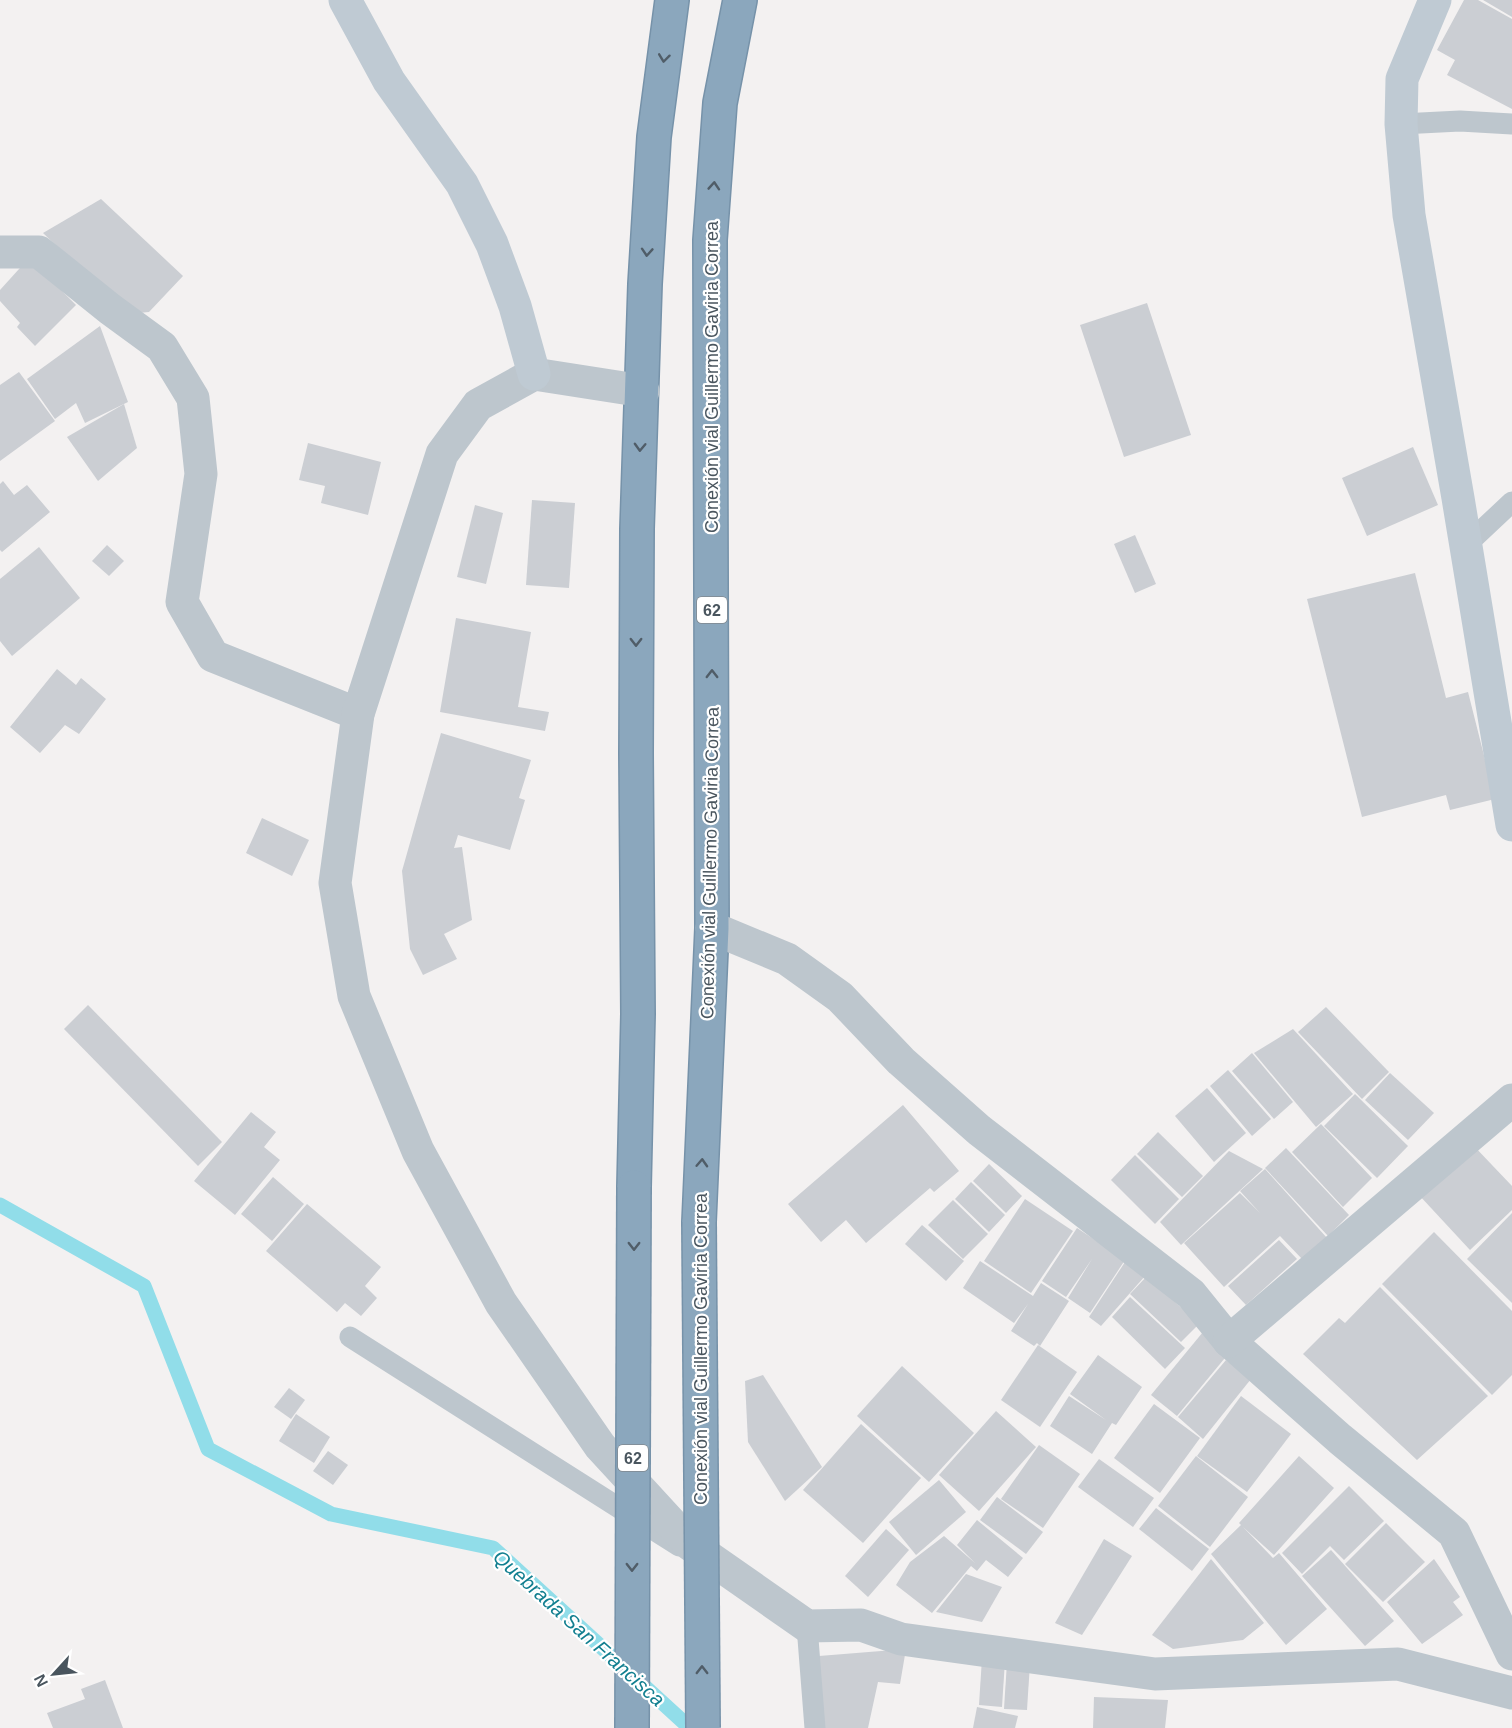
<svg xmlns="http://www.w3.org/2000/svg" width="1512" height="1728" font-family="Helvetica,sans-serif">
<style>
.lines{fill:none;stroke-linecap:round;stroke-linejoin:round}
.stream{stroke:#91dde9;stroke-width:15}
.building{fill:#cbced3}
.highway-casing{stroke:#7692a9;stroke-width:36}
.lane{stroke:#bdc6cd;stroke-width:21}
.street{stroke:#bdc6cd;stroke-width:33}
.secondary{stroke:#bfcad3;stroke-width:33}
.highway{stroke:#8ba7bd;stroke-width:33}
.highway-bridge-casing{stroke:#7692a9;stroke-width:36;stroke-linecap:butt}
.highway-bridge{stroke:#8ba7bd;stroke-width:33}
.oneway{stroke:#505d68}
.labels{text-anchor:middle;stroke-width:4.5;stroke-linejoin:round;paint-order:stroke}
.shield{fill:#fff;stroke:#80888e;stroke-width:1.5}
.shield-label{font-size:16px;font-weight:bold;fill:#49555e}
.street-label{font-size:18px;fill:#49555e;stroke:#fff}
.water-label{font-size:20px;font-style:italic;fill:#127f90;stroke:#fff}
</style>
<rect width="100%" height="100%" fill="#f3f1f1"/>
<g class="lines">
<path class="stream" d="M 0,1205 L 144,1286 L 208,1449 L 331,1514 L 493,1548 L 690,1728"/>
</g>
<g class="building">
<path d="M 1464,0 L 1478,0 L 1512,19 L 1512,109 L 1447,75 L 1455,60 L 1437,50 Z"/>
<path d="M 1483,0 L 1512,0 L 1512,17 Z"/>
<path d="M 101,199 L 183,276 L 149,312 L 128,314 L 43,233 Z"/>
<path d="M 29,258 L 76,305 L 35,346 L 17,327 L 20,323 L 0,301 L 0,290 Z"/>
<path d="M 1147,303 L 1191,435 L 1124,457 L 1080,325 Z"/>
<path d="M 100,326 L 128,402 L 85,423 L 76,403 L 55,419 L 27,379 Z"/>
<path d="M 19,372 L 55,421 L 0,461 L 0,385 Z"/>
<path d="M 124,404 L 137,448 L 98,481 L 67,437 Z"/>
<path d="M 308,443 L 381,462 L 368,515 L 321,503 L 325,486 L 299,480 Z"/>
<path d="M 1413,447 L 1438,505 L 1367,536 L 1342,478 Z"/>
<path d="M 3,481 L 14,495 L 27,485 L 50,512 L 2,552 L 0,550 L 0,484 Z"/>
<path d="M 532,500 L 575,503 L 569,588 L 526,585 Z"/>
<path d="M 475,505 L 503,513 L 486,584 L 457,577 Z"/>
<path d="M 1135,535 L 1156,584 L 1135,593 L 1114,544 Z"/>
<path d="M 107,545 L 124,561 L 109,576 L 92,561 Z"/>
<path d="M 39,547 L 80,598 L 12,656 L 0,641 L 0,579 Z"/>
<path d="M 1415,573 L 1446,698 L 1468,692 L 1495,799 L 1450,810 L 1446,795 L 1362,817 L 1307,599 Z"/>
<path d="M 456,618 L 531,632 L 518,707 L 549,712 L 545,731 L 440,712 Z"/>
<path d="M 57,669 L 76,685 L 81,678 L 106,699 L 79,734 L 65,725 L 40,753 L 10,727 Z"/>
<path d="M 441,733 L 531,760 L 519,798 L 525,800 L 510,850 L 458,835 L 454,848 L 462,847 L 472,920 L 444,934 L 457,959 L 423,975 L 410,949 L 402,871 Z"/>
<path d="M 262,818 L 309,840 L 292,876 L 246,853 Z"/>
<path d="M 88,1005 L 222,1142 L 198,1166 L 64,1029 Z"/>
<path d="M 1326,1007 L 1389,1072 L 1362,1099 L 1298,1032 Z"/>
<path d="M 1293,1029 L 1353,1094 L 1316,1127 L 1254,1053 Z"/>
<path d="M 1252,1053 L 1293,1102 L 1274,1119 L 1232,1071 Z"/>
<path d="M 1228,1070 L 1271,1119 L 1252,1136 L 1210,1086 Z"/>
<path d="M 1390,1073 L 1434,1113 L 1408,1140 L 1365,1100 Z"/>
<path d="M 1207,1088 L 1246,1133 L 1214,1162 L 1175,1116 Z"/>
<path d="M 1355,1094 L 1408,1146 L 1377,1178 L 1324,1126 Z"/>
<path d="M 903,1105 L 959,1171 L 934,1192 L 930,1188 L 866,1243 L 846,1220 L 821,1242 L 788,1204 Z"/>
<path d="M 251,1112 L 276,1132 L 264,1147 L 280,1160 L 235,1215 L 194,1181 Z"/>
<path d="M 1321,1124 L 1372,1178 L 1343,1207 L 1292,1152 Z"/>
<path d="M 1158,1132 L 1203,1176 L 1182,1197 L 1137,1154 Z"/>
<path d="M 1472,1144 L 1512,1186 L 1512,1210 L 1470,1250 L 1419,1195 Z"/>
<path d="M 1286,1148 L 1349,1215 L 1328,1236 L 1265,1168 Z"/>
<path d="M 1229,1151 L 1263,1169 L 1181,1245 L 1160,1222 Z"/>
<path d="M 1135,1155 L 1179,1199 L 1155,1224 L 1111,1180 Z"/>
<path d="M 989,1164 L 1022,1196 L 1006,1213 L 973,1181 Z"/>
<path d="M 1265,1169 L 1327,1238 L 1303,1260 L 1280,1236 L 1224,1287 L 1184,1243 L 1240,1193 L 1260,1213 L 1240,1191 Z"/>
<path d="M 273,1177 L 304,1204 L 272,1241 L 241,1214 Z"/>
<path d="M 971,1182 L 1005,1215 L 989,1232 L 955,1199 Z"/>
<path d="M 1025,1199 L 1073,1231 L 1031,1293 L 984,1261 Z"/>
<path d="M 953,1200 L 988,1234 L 963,1259 L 928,1225 Z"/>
<path d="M 307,1204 L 381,1267 L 365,1286 L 377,1298 L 361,1316 L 345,1303 L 337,1312 L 266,1251 Z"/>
<path d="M 1512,1213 L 1512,1303 L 1467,1259 Z"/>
<path d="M 922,1225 L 964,1261 L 946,1281 L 905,1244 Z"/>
<path d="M 1077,1228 L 1125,1260 L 1090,1313 L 1068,1298 L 1092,1259 L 1066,1297 L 1042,1281 Z"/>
<path d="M 1434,1232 L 1512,1311 L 1512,1375 L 1492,1395 L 1382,1284 Z"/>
<path d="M 1279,1240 L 1297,1259 L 1246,1305 L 1228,1286 Z"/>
<path d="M 980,1261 L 1033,1296 L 1041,1283 L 1069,1301 L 1040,1346 L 1037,1343 L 1034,1346 L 1011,1331 L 1028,1304 L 1014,1323 L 963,1288 Z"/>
<path d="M 1125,1262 L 1145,1276 L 1101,1326 L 1089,1317 Z"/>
<path d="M 1147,1276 L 1199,1324 L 1181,1342 L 1130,1294 Z"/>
<path d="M 1380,1287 L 1488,1396 L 1417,1460 L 1303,1354 L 1339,1318 L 1345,1323 Z"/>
<path d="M 1130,1297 L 1185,1348 L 1165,1369 L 1112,1317 Z"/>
<path d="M 1203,1332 L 1229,1353 L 1177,1416 L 1151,1395 Z"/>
<path d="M 1038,1345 L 1077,1372 L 1040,1427 L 1001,1400 Z"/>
<path d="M 1098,1355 L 1142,1387 L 1116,1425 L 1112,1423 L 1092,1454 L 1050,1426 L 1069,1396 L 1106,1420 L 1070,1394 Z"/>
<path d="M 1226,1360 L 1251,1379 L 1203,1439 L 1178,1417 Z"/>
<path d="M 902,1366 L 974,1433 L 929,1482 L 857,1416 Z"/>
<path d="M 763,1375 L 822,1467 L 785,1501 L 748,1442 L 745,1381 Z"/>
<path d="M 289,1388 L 305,1400 L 291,1419 L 274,1407 Z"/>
<path d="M 1241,1396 L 1291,1434 L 1247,1492 L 1197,1456 Z"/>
<path d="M 1154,1404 L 1200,1438 L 1160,1493 L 1114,1458 Z"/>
<path d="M 996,1411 L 1036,1447 L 979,1511 L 939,1475 Z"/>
<path d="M 296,1414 L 330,1437 L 314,1463 L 279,1441 Z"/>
<path d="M 861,1424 L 921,1478 L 863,1543 L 803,1490 Z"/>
<path d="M 1039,1445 L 1080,1474 L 1043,1528 L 1001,1499 Z"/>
<path d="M 328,1451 L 348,1465 L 333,1485 L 313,1471 Z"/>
<path d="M 1196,1456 L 1248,1497 L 1210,1547 L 1158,1506 Z"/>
<path d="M 1299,1456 L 1334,1488 L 1274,1555 L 1243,1527 L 1273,1558 L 1279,1553 L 1327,1609 L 1286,1645 L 1211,1554 L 1241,1525 L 1239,1523 Z"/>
<path d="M 1099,1459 L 1154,1498 L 1133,1527 L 1078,1487 Z"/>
<path d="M 939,1480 L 966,1512 L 916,1555 L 889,1522 Z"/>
<path d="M 1349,1486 L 1384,1521 L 1344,1560 L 1330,1546 L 1302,1574 L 1282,1553 Z"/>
<path d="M 997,1497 L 1043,1532 L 1026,1554 L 980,1520 Z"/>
<path d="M 1156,1508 L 1209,1549 L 1192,1571 L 1139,1529 Z"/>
<path d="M 977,1520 L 1023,1558 L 1008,1577 L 986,1560 L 977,1571 L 971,1566 L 932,1613 L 896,1585 L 910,1562 L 944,1536 L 975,1563 L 957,1545 Z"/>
<path d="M 1386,1523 L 1425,1562 L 1383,1602 L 1345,1564 Z"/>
<path d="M 886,1529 L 909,1550 L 868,1597 L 845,1576 Z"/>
<path d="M 1104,1539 L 1132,1556 L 1082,1635 L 1055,1623 Z"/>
<path d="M 1331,1550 L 1394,1621 L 1365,1646 L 1302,1576 Z"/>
<path d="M 1211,1559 L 1264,1623 L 1243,1640 L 1173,1649 L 1152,1635 Z"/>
<path d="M 1434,1559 L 1460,1597 L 1453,1602 L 1463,1615 L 1422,1644 L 1387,1602 Z"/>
<path d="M 966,1574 L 1002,1587 L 982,1622 L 936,1612 Z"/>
<path d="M 906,1649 L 900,1684 L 878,1682 L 868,1728 L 816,1728 L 819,1656 Z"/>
<path d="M 982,1658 L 1005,1660 L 1002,1707 L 979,1705 Z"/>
<path d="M 1007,1662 L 1030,1663 L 1027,1710 L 1004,1709 Z"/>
<path d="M 105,1680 L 123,1728 L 53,1728 L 47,1713 L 85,1699 L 81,1689 Z"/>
<path d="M 1094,1697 L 1168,1700 L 1165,1728 L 1093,1728 Z"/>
<path d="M 977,1707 L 1018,1716 L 1015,1728 L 973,1728 Z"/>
</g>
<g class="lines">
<defs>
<g id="highway">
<path d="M 634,1187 L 638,1014 L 636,753 L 637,529 L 645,284 L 654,137 L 672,0"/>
<path d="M 699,1222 L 712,928 L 710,240 L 720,103 L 740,0"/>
</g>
</defs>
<use href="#highway" class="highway-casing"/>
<g class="lane">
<path d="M 1401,124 L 1460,121 L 1512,124"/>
<path d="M 1466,545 L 1512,502"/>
<path d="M 350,1337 L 679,1546"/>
<path d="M 797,1620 L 807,1626 L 815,1728"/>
</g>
<g class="street">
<path d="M 0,252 L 39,252 L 110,309 L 162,347 L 193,398 L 201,474 L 182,602 L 213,656 L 358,714"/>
<path d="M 643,391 L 534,374 L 478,405 L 442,454 L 358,714 L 335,883 L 354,996 L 418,1151 L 501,1303 L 600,1446 L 691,1545 L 807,1626 L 861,1625 L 901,1639 L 1155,1674 L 1398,1664 L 1512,1693"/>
<path d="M 712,928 L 787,959 L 840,997 L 901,1061 L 979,1130 L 1191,1294 L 1229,1341 L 1340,1439 L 1454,1533 L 1512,1654"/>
<path d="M 1229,1341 L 1512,1100"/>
</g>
<g class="secondary">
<path d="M 345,0 L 389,81 L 462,184 L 492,244 L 515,306 L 534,374"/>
<path d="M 1435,0 L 1402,79 L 1401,124 L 1409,215 L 1458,498 L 1512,825"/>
</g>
<use href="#highway" class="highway"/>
<defs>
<g id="highway-bridge">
<path d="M 699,1222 L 703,1728"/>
<path d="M 632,1728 L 634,1187"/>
</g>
</defs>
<use href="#highway-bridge" class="highway-bridge-casing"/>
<use href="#highway-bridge" class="highway-bridge"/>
</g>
<defs><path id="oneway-chevron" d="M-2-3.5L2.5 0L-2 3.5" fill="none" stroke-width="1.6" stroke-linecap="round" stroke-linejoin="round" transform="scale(1.5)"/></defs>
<g class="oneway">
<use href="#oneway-chevron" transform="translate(664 58) rotate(97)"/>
<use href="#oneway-chevron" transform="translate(714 186) rotate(-86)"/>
<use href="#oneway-chevron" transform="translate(647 252) rotate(94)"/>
<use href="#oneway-chevron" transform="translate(640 447) rotate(92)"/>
<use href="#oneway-chevron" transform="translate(636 642) rotate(90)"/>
<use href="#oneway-chevron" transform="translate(712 674) rotate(-90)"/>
<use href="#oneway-chevron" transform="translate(702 1163) rotate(-87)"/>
<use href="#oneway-chevron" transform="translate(634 1246) rotate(90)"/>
<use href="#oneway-chevron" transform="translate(632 1567) rotate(90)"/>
<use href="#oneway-chevron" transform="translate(702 1670) rotate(-90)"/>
</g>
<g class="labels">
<g class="shield">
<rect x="697" y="597" width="30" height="26" rx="4.5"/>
<rect x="618" y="1445" width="30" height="26" rx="4.5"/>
</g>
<g class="shield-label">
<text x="712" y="616">62</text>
<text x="633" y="1464">62</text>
</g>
<g class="street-label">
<text transform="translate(712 377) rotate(-90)" y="6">Conexión vial Guillermo Gaviria Correa</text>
<text transform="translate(710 863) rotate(-89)" y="6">Conexión vial Guillermo Gaviria Correa</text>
<text transform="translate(701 1349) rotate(-90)" y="6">Conexión vial Guillermo Gaviria Correa</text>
</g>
<g class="water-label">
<text transform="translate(579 1628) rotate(42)" y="7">Quebrada San Francisca</text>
</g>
</g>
<g transform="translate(54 1674) rotate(243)" stroke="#ffffff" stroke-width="4.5" paint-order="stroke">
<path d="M0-4.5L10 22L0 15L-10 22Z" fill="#49555e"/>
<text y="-9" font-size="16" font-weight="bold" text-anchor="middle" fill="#49555e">N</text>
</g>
</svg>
